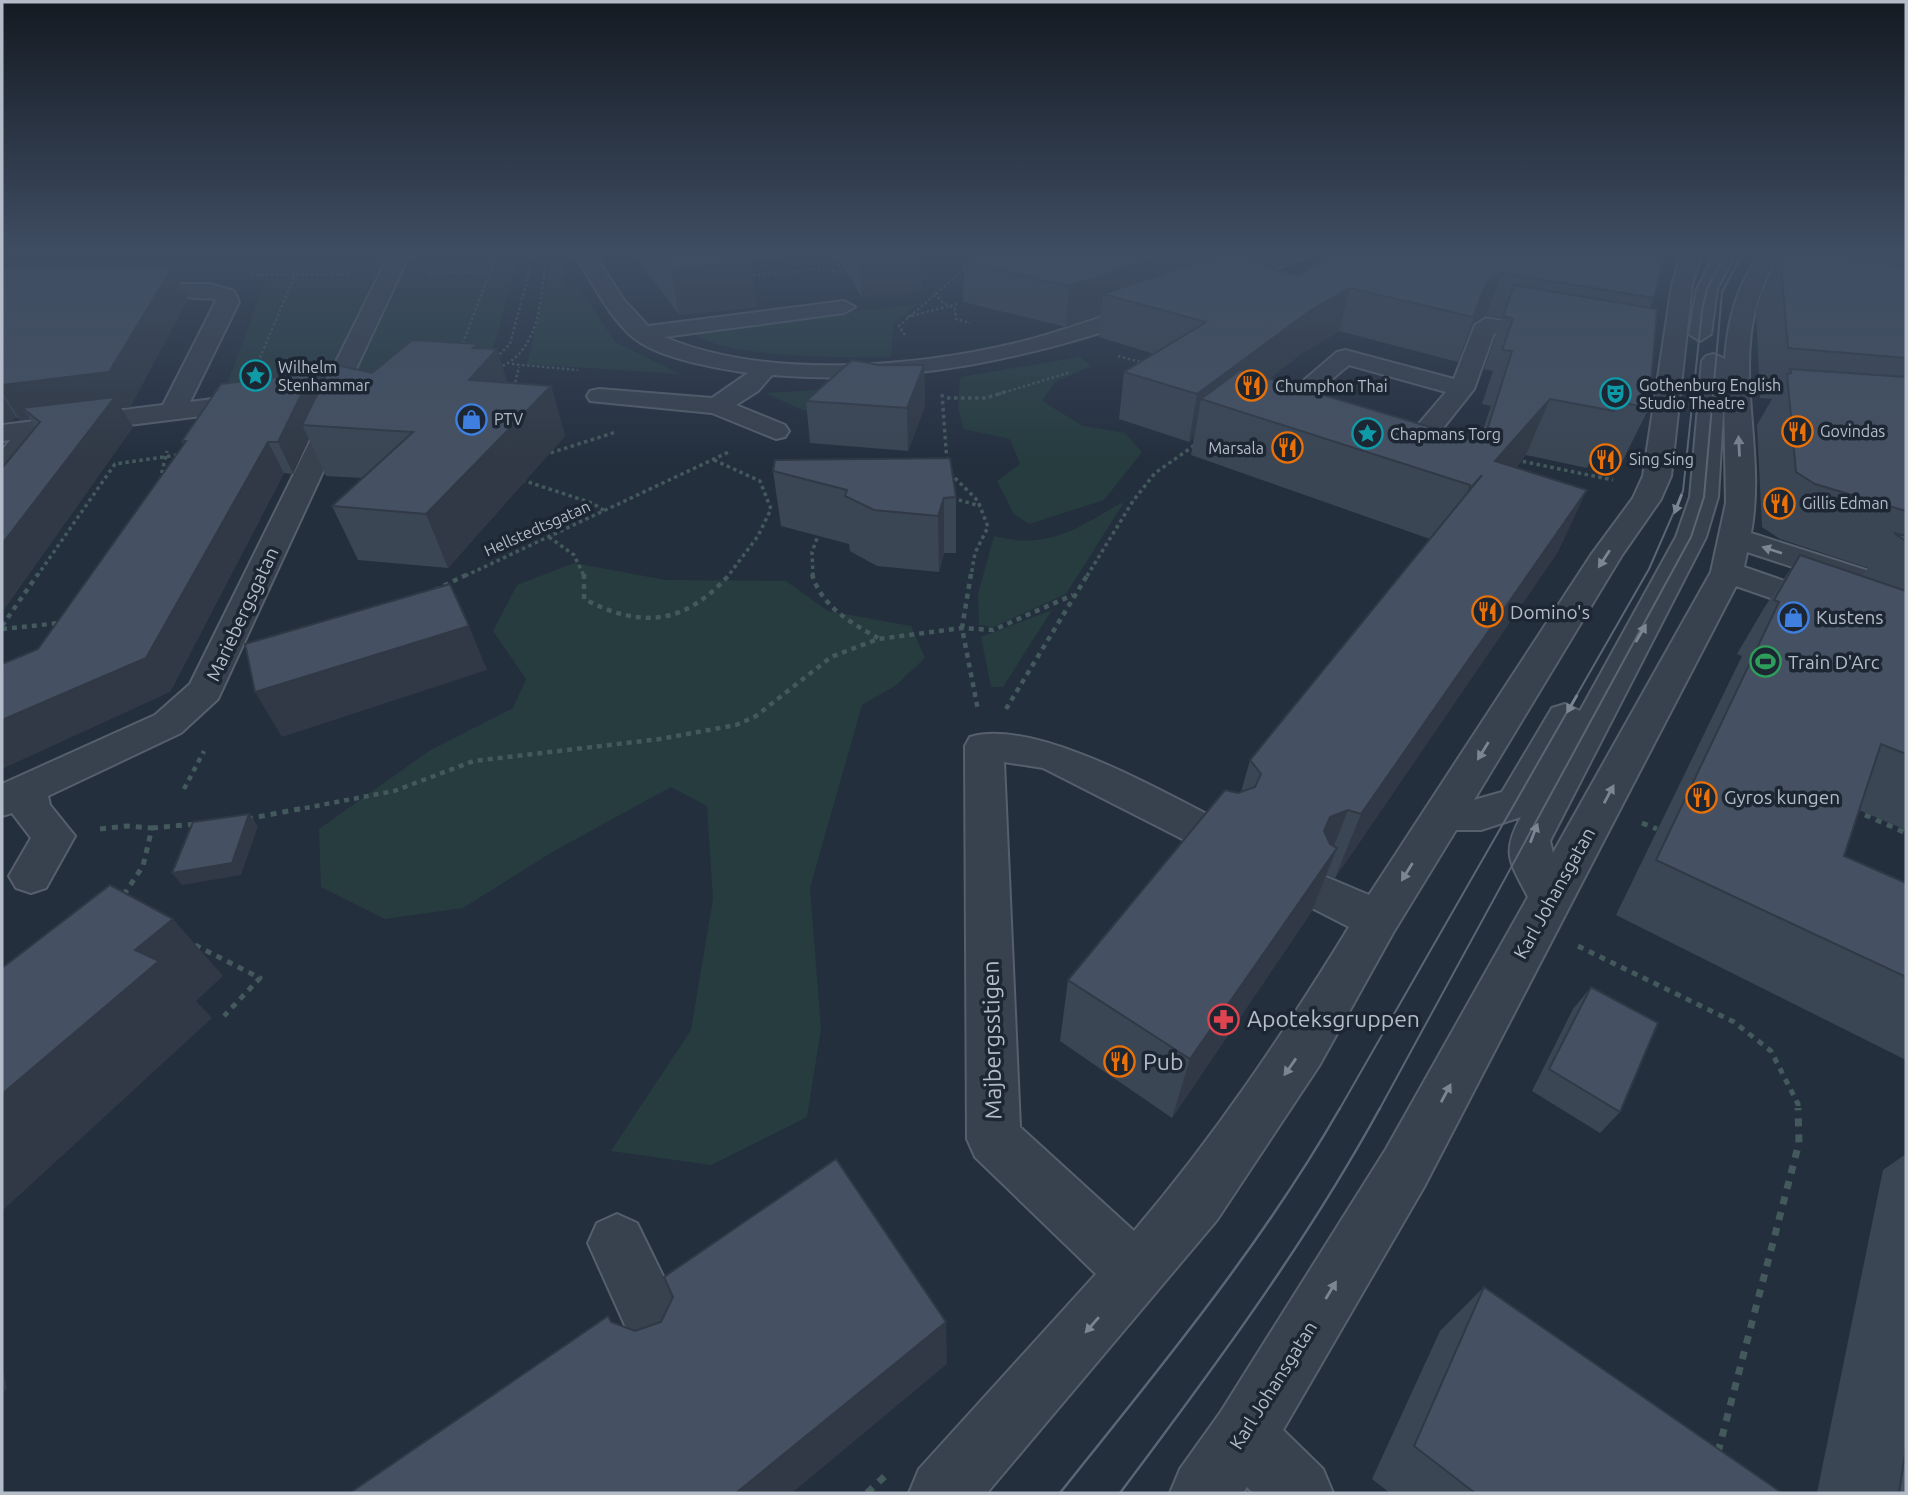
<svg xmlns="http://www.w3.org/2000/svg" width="1908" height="1495" font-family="Ubuntu,sans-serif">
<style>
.green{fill:#263c3f}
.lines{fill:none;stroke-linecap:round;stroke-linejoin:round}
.minor-casing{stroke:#565f6c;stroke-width:4}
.path-far4{stroke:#44595c;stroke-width:2.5;stroke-dasharray:2.5 2.5;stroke-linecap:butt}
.path-far3{stroke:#44595c;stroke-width:3.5;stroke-dasharray:3.5 3.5;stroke-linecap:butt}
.path-far2{stroke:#44595c;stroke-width:4.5;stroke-dasharray:5 5;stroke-linecap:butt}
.path-far1{stroke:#44595c;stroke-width:5;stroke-dasharray:6 6;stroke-linecap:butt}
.path{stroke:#44595c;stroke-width:7;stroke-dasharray:8 8;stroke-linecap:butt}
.minor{fill:#38414e;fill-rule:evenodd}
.tram-far1{stroke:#5a6575;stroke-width:2}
.tram{stroke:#5a6575;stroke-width:2.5}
.wall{fill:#3b4654;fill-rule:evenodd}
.shaded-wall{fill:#303945}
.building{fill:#455162;stroke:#303945;stroke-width:2}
.oneway{fill:#7c8592}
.labels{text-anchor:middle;stroke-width:7;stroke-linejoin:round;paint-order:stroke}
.far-poi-label{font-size:16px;fill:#b4bcc9;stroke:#1d2633;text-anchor:start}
.far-street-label{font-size:16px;fill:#b4bcc9;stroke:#1d2633}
.poi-label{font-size:19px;fill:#b4bcc9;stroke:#1d2633;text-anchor:start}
.street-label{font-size:19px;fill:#b4bcc9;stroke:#1d2633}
.near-poi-label{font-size:23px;fill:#b4bcc9;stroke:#1d2633;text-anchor:start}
.near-street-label{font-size:23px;fill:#b4bcc9;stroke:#1d2633}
</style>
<rect width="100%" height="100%" fill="#242f3e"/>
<g class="green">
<path d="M 2,251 L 520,251 L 492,353 L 478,358 L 223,395 L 266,280 L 2,281 Z"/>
<path d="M 556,253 L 566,273 L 562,278 L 566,286 L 579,288 L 615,342 L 680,374 L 527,364 L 552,255 Z"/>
<path d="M 918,304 L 894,323 L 891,357 C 855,358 714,359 693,331 Z"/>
<path d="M 1080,357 L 1091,366 L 1055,382 L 1042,401 L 1083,426 L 1125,433 L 1142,452 L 1104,500 L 1029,524 L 1014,514 L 997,481 L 1020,464 L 1010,439 L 963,429 L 958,406 L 960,377 Z"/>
<path d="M 841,389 L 844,393 L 805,411 L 765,393 Z"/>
<path d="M 1121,503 L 1123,504 L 1066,594 L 993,627 L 979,625 L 978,594 L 994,536 C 1048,550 1076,529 1121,503 Z"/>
<path d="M 574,563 L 666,580 L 786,581 L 828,611 L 911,626 L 925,658 L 895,686 L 862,705 L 810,888 L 821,1029 L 807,1117 L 711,1165 L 611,1151 L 691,1030 L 713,899 L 707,806 L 671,787 L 554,851 L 463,908 L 385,919 L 321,887 L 319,829 L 429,751 L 513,708 L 526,679 L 493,631 L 517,585 Z"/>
<path d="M 1052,610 L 1003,687 L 991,687 L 981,637 Z"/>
</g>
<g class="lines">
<defs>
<g id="minor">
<path d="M 391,251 L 411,251 L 348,386 L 336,399 L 318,399 L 315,394 L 326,382 Z"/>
<path d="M 572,251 L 592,251 L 624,300 L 648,326 L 844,301 L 855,307 L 844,313 L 664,337 C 769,381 921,367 1028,340 C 1070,329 1110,312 1151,302 L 1162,308 L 1159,313 C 1034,358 906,386 772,375 L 758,391 L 736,405 L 785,425 L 789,431 L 785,437 L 776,439 L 712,413 L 590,401 L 587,396 L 590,391 L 599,389 L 712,398 L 748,373 C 716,368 661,359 635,339 C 607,316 592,280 572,251 Z"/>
<path d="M 1287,251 L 1315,251 L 1312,255 L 1224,288 L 1210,288 L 1207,284 L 1210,280 Z"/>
<path d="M 1682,251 L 1702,251 L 1692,285 L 1671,476 L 1661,499 L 1622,555 L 1474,800 L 1502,792 L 1552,708 L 1565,704 L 1580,711 L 1676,537 L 1690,497 L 1702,361 L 1706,356 L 1714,354 L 1725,359 C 1728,318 1737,285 1762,251 L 1782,251 C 1719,342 1769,435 1751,533 L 1906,583 L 1906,604 L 1747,552 L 1744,567 L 1906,623 L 1906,645 L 1736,586 L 1424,1187 L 1283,1430 L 1323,1469 L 1333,1493 L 1253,1493 L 1247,1487 L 1243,1493 L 1170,1493 L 1180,1469 L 1220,1413 L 1386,1149 L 1528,897 C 1510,862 1501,853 1521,817 L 1481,830 L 1456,830 L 1393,933 L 1319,1066 L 1217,1220 L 987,1493 L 909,1493 L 919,1469 L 1096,1274 L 975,1157 L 967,1139 L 965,746 L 970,737 C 1038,717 1171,797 1234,828 L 1240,839 L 1234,850 L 1219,855 L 1204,850 L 1043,768 L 1004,762 L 1020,1127 L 1134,1231 C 1215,1136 1284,1033 1349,927 L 1308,906 L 1302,894 L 1308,882 L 1324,876 L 1369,895 L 1591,555 L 1633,498 L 1643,476 L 1672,285 ZM 1724,397 L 1726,503 L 1711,572 L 1553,853 L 1550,841 L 1706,537 L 1718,497 Z"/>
<path d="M 1717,251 L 1737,251 L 1717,289 L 1711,334 L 1700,341 L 1689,334 L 1697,289 Z"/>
<path d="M 132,284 L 210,284 L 234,291 L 239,302 L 190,402 L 257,393 L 266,396 L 270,401 L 266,406 L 257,409 L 41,436 L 12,473 L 2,475 L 2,450 L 10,440 L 2,441 L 2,425 L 163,405 L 217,299 L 125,294 L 122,290 L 125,286 Z"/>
<path d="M 1486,318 L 1550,329 L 1561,336 L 1550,343 L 1494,333 L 1474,389 L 1432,442 L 1414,442 L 1286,403 L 1283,398 L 1337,352 L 1345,350 L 1454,379 L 1475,325 ZM 1349,365 L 1446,392 L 1417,426 L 1313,395 Z"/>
<path d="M 338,403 L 347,406 L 351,411 L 218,699 L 181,733 L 48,796 L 50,805 L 75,836 L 46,888 L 31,893 L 16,888 L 9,876 L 31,838 L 12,813 L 2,816 L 2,784 L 155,715 L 190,684 L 325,411 L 329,406 Z"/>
<path d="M 617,1214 L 637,1223 L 694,1339 L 685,1361 L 663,1370 L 641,1361 L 588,1243 L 597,1223 Z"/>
</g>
</defs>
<use href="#minor" class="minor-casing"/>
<g class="path-far4">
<path d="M 736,251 L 754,251"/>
<path d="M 832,251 L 842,273"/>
<path d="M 960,251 L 967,265"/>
<path d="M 743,259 L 822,251"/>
<path d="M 429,274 L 491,272"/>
<path d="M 251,275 L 351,274"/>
<path d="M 748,276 L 820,269 L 840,272"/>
<path d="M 935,293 L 942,302 L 955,309 L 956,319 L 970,323"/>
<path d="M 907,317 L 957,304"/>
<path d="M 905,335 L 899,326 L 968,266"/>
<path d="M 461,348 L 498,251"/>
<path d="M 1118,356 L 1144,363"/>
<path d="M 496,358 L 510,344 L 533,257 L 539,251"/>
<path d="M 512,364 L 578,370"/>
<path d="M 256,367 L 295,275"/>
<path d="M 498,368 C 541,351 540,299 546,259"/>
<path d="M 280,373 L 300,372"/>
<path d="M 514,387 L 519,367"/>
<path d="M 999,394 L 1071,372"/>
</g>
<g class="path-far3">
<path d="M 942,394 L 947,462"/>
<path d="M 947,398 L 986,398 L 1005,392"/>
<path d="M 544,455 L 616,432"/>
<path d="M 714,460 L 760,481 L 771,509 L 758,536 L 728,576"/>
<path d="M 1516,460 L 1613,480"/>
<path d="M 950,473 L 978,501 L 988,527 L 975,553 L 971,576"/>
<path d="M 160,480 L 167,451"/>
<path d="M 522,480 L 592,503 L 605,511"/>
<path d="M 952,498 L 980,506"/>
<path d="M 549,537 L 574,555 L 584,576"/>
<path d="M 37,576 L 115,464 L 178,455"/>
<path d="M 465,576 L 731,451"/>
<path d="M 813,576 L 812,552 L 819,533"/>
<path d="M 1087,576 L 1133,501 L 1155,473 L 1195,445"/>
</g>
<g class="path-far2">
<path d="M 584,574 L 584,599 C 642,629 684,625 730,574"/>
<path d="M 812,574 C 821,606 851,623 878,638"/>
<path d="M 971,574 L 962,628 L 978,710"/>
<path d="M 435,590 L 468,574"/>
<path d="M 2,626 L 38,574"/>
<path d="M 2,629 L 60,623"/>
<path d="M 1006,709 L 1088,574"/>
<path d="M 184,789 L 204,751"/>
<path d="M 295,810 L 394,791 L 474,761 L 660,739 L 736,725 L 756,716 L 831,657 L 878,639 L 962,628 L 993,630 L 1073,595"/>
</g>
<g class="path-far1">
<path d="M 1854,810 L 1906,833"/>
<path d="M 247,819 L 304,808"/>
<path d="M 1642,823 L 1657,829"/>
<path d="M 152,828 L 196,824"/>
<path d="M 100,829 L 126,826 L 152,828 L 143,866 L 123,896"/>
<path d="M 195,945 L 260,978 L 224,1016"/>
<path d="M 1578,946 L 1734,1022 L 1771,1051 L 1798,1104 L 1798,1110"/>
</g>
<g class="path">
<path d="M 1718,1452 L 1799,1143 L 1798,1108"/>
<path d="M 867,1493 L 885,1476"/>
</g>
<use href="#minor" class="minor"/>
<g class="tram-far1">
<path d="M 1339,1110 L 1649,569 L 1683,491 L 1702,311 L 1707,289 L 1727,251"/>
<path d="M 1379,1110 L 1691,537 L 1704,497 L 1722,292 L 1744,251"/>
</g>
<g class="tram">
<path d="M 1060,1493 C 1159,1369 1261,1246 1340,1108"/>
<path d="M 1120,1493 C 1213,1369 1305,1245 1380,1108"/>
</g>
</g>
<g class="wall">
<path d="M 631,251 L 740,251 L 757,307 L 679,315 Z"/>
<path d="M 832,251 L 920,251 L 921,291 L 862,297 Z"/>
<path d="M 985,251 L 1220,251 L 1219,255 L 1299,275 L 1666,251 L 1654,298 L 1650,308 L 1649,408 L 1621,464 L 1592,458 L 1587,468 L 1526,455 L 1516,468 L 1559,550 L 1335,878 L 1327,875 L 1312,911 L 1172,1118 L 1060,1041 L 1068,980 L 1238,793 L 1241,792 L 1250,760 L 1430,539 L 1191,455 L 1194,438 L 1189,442 L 1119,419 L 1124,372 L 1154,354 L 1099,337 L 1101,315 L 1066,327 L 963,302 L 964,262 ZM 1486,315 L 1502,318 L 1484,369 L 1493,371 L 1482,404 L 1491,406 L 1479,442 L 1269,379 L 1301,354 L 1339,331 L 1458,362 L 1473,324 Z"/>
<path d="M 1784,251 L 1906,251 L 1906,830 L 1859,810 L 1844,856 L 1906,883 L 1906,1060 L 1616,915 L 1742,656 L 1737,654 L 1764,608 L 1800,555 L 1862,576 L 1868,568 L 1780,539 L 1762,527 L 1757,425 L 1772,399 L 1760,398 L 1756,311 L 1761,294 Z"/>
<path d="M 2,267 L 188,299 L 130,407 L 121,408 L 133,427 L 2,612 L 2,468 L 35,428 L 30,419 L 20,420 L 16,417 L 12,421 L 2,423 Z"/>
<path d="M 478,344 L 479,348 L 507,383 L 551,386 L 565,436 L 448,568 L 358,560 L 332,506 L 362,478 L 326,476 L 309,439 L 293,474 L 284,473 L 170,692 L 38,649 L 184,444 L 182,441 L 310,377 L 317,393 L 372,373 Z"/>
<path d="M 924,365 L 925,406 L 908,451 L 810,443 L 806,401 Z"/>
<path d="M 773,471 L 956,497 L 956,553 L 944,553 L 939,572 L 877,566 L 850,551 L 849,544 L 781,526 Z"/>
<path d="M 1591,987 L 1620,1112 L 1600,1133 L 1532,1091 L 1573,1009 Z"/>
<path d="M 1906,1154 L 1906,1493 L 1817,1493 L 1883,1170 Z"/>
<path d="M 1484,1287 L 1782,1493 L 1390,1493 L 1372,1479 L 1440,1331 Z"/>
</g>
<g class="shaded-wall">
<path d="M 871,251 L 920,251 L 921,291 L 862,297 L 859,252 Z"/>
<path d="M 1177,251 L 1220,251 L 1215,275 L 1103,294 L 1101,315 L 1066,327 L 1069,286 Z"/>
<path d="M 751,262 L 757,307 L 679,315 L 671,269 Z"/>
<path d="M 172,268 L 188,299 L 130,407 L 121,408 L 133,427 L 2,612 L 2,544 L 105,410 L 22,408 L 30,419 L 20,420 L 2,392 L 2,385 Z"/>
<path d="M 1502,273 L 1486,315 L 1473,324 L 1458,362 L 1487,281 Z"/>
<path d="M 1350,288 L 1339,331 L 1301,354 L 1231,409 L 1201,399 L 1194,438 L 1189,442 L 1197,394 L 1311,310 Z"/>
<path d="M 478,344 L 484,363 L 497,349 L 512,397 L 469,380 L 473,348 Z"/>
<path d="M 924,365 L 925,406 L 908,451 L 907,408 Z"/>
<path d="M 310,377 L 323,407 L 302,425 L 309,439 L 293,474 L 278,442 Z"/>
<path d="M 551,386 L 565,436 L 448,568 L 426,514 Z"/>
<path d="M 2,395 L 16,417 L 12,421 L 2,423 Z"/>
<path d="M 1550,399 L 1526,455 L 1471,520 L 1495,461 Z"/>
<path d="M 268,442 L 284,473 L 170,692 L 2,769 L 2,720 Z"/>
<path d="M 1587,490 L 1559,550 L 1335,878 L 1361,814 Z"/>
<path d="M 944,498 L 944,553 L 939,572 L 938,516 Z"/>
<path d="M 469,626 L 487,670 L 282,737 L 255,692 Z"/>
<path d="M 1348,810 L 1328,861 L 1337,848 L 1312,911 L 1172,1118 L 1190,1059 L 1300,895 L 1330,817 Z"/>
<path d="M 249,814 L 258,826 L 241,875 L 182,885 L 172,873 Z"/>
<path d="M 173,919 L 223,976 L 196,1001 L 212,1018 L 2,1211 L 2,1094 L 135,950 Z"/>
<path d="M 946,1322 L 947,1364 L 792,1493 L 736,1493 Z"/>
<path d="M 2,1364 L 7,1389 L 2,1393 Z"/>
</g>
<g class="building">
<path d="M 657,251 L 740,251 L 751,262 L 671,269 Z"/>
<path d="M 985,251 L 1177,251 L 1069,286 L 964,262 Z"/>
<path d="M 1230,251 L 1246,251 L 1272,269 L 1299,275 L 1335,251 L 1666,251 L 1654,298 L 1502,273 L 1487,281 L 1473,317 L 1350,288 L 1311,310 L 1197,394 L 1124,372 L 1206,322 L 1103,294 Z"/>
<path d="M 1784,251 L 1821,251 L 1906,267 L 1906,358 L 1788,348 L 1781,265 Z"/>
<path d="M 2,267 L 172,268 L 109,372 L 2,385 Z"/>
<path d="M 1514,285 L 1657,309 L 1649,408 L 1615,401 L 1614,411 L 1550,399 L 1495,461 L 1587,490 L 1361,814 L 1348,810 L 1330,817 L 1324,831 L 1330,844 L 1337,848 L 1190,1059 L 1068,980 L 1225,790 L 1238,793 L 1255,787 L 1261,774 L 1250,760 L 1482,475 L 1469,490 L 1470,485 L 1201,399 L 1240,370 L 1483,443 L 1512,351 L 1502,350 L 1513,319 L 1503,316 Z"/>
<path d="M 412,340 L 478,344 L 473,348 L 497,349 L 469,380 L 551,386 L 426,514 L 332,506 L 413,432 L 302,425 L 332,364 L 372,373 Z"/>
<path d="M 852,360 L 879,365 L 924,365 L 907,408 L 806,401 Z"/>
<path d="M 1790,369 L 1906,377 L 1906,511 L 1815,484 L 1796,472 L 1787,374 L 1791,373 Z"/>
<path d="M 302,374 L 310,377 L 278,442 L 268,442 L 146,658 L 2,720 L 2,664 L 38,649 L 186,441 L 182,441 L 221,384 Z"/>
<path d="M 115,397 L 2,544 L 2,468 L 40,422 L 22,408 Z"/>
<path d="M 950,458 L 956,497 L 944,498 L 938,516 L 874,510 L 845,496 L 847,490 L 773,471 L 775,460 Z"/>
<path d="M 1894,533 L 1906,536 L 1906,541 Z"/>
<path d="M 1800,555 L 1906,591 L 1906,754 L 1881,744 L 1844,856 L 1906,883 L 1906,977 L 1656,860 L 1779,602 L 1774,600 Z"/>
<path d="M 450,584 L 469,626 L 255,692 L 245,644 Z"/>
<path d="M 249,814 L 232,863 L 172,873 L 193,822 Z"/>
<path d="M 110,885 L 173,919 L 135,950 L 159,961 L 2,1094 L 2,968 Z"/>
<path d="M 1591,987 L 1658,1023 L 1620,1112 L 1549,1069 Z"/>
<path d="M 836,1159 L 946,1322 L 736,1493 L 350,1493 L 608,1316 L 611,1322 L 635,1331 L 661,1322 L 673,1297 L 664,1277 Z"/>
<path d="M 1484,1287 L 1782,1493 L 1475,1493 L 1414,1446 Z"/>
<path d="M 1906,1447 L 1906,1493 L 1899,1493 Z"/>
</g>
<defs><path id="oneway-solid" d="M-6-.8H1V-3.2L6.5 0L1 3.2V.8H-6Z" transform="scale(1.75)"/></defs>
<g class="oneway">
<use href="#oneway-solid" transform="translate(1739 446) rotate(-93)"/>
<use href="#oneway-solid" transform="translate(1678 504) rotate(111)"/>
<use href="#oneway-solid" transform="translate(1772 550) rotate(-162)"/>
<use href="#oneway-solid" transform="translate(1604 559) rotate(123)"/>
<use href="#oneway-solid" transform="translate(1641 633) rotate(-60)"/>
<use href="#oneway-solid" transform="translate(1572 704) rotate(120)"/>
<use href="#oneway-solid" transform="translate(1483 751) rotate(122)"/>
<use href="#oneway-solid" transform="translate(1609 794) rotate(-62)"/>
<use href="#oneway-solid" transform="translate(1534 833) rotate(-69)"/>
<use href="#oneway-solid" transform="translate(1407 872) rotate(122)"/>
<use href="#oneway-solid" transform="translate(1290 1067) rotate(125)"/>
<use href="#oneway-solid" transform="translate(1446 1093) rotate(-62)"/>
<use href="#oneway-solid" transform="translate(1331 1290) rotate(-59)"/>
<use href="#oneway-solid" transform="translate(1092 1325) rotate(131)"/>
</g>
<linearGradient id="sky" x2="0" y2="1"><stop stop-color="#141a22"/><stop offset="0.55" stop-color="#3f4d63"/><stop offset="1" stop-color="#3f4d63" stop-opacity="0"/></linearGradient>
<rect width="1908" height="460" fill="url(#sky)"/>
<defs>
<symbol id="sight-ring" viewBox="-11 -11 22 22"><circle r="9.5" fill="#1d2633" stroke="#0f9aa8" stroke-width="1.5"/><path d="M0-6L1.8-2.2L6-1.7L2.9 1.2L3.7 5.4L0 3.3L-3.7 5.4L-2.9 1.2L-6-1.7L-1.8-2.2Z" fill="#0f9aa8"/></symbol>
<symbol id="restaurant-ring" viewBox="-11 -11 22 22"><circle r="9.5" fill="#1d2633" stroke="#e8710a" stroke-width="1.5"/><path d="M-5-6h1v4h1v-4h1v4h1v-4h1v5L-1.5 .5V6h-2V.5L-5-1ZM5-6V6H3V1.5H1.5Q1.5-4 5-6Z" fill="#e8710a"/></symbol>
<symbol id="theatre-ring" viewBox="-11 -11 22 22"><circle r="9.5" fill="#1d2633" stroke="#0f9aa8" stroke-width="1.5"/><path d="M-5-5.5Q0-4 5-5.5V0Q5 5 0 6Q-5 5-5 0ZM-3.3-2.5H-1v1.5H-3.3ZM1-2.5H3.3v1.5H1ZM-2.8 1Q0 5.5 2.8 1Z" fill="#0f9aa8"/></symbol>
<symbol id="shop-ring" viewBox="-11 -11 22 22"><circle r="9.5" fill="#1d2633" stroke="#3f7fe0" stroke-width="1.5"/><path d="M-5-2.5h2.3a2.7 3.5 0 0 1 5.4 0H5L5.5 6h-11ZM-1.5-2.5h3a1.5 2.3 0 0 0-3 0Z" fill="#3f7fe0"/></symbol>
<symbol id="stadium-ring" viewBox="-11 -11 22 22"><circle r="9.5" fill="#1d2633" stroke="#2e9e5b" stroke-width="1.5"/><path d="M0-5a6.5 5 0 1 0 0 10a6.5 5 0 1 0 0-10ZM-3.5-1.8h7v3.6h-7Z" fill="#2e9e5b"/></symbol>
<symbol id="pharmacy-ring" viewBox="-11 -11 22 22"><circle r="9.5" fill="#1d2633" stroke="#e0444e" stroke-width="1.5"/><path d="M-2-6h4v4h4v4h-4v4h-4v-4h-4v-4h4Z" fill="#e0444e"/></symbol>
</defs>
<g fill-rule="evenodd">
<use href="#sight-ring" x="238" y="358" width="35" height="35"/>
<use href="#restaurant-ring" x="1234" y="368" width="35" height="35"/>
<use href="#theatre-ring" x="1598" y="376" width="35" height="35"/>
<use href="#shop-ring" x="454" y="402" width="35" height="35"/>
<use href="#restaurant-ring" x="1780" y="414" width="35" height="35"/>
<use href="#sight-ring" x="1350" y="416" width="35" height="35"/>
<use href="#restaurant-ring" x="1270" y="430" width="35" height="35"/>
<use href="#restaurant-ring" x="1588" y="442" width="35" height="35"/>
<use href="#restaurant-ring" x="1762" y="486" width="35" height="35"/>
<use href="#restaurant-ring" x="1470" y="594" width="35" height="35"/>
<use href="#shop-ring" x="1776" y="600" width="35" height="35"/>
<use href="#stadium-ring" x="1748" y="644" width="35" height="35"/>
<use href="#restaurant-ring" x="1684" y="780" width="35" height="35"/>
<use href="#pharmacy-ring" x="1206" y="1002" width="35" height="35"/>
<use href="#restaurant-ring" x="1102" y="1044" width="35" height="35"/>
</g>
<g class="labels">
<g class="far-poi-label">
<text x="278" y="373">Wilhelm<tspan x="278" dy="18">Stenhammar</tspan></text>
<text x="1639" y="391">Gothenburg English<tspan x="1639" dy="18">Studio Theatre</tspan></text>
<text x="1275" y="392">Chumphon Thai</text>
<text x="494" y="425">PTV</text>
<text x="1820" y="437">Govindas</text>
<text x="1390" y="440">Chapmans Torg</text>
<text x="1264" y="454" text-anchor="end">Marsala</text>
<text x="1629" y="465">Sing Sing</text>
<text x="1802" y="509">Gillis Edman</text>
</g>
<g class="far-street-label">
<text transform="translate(537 528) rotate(-24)" y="6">Hellstedtsgatan</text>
</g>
<g class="poi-label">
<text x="1510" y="619">Domino's</text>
<text x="1816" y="624">Kustens</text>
<text x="1788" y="669">Train D'Arc</text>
<text x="1724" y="804">Gyros kungen</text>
</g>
<g class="street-label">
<text transform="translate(242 614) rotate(-65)" y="7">Mariebergsgatan</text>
<text transform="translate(1554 893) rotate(-61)" y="7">Karl Johansgatan</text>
<text transform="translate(1273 1385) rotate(-58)" y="7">Karl Johansgatan</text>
</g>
<g class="near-poi-label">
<text x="1247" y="1027">Apoteksgruppen</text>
<text x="1143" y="1070">Pub</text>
</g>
<g class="near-street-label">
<text transform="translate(992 1040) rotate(-91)" y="8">Majbergsstigen</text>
</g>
</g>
<rect width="1908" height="1495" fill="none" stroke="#b4bcc9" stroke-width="7"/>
</svg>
